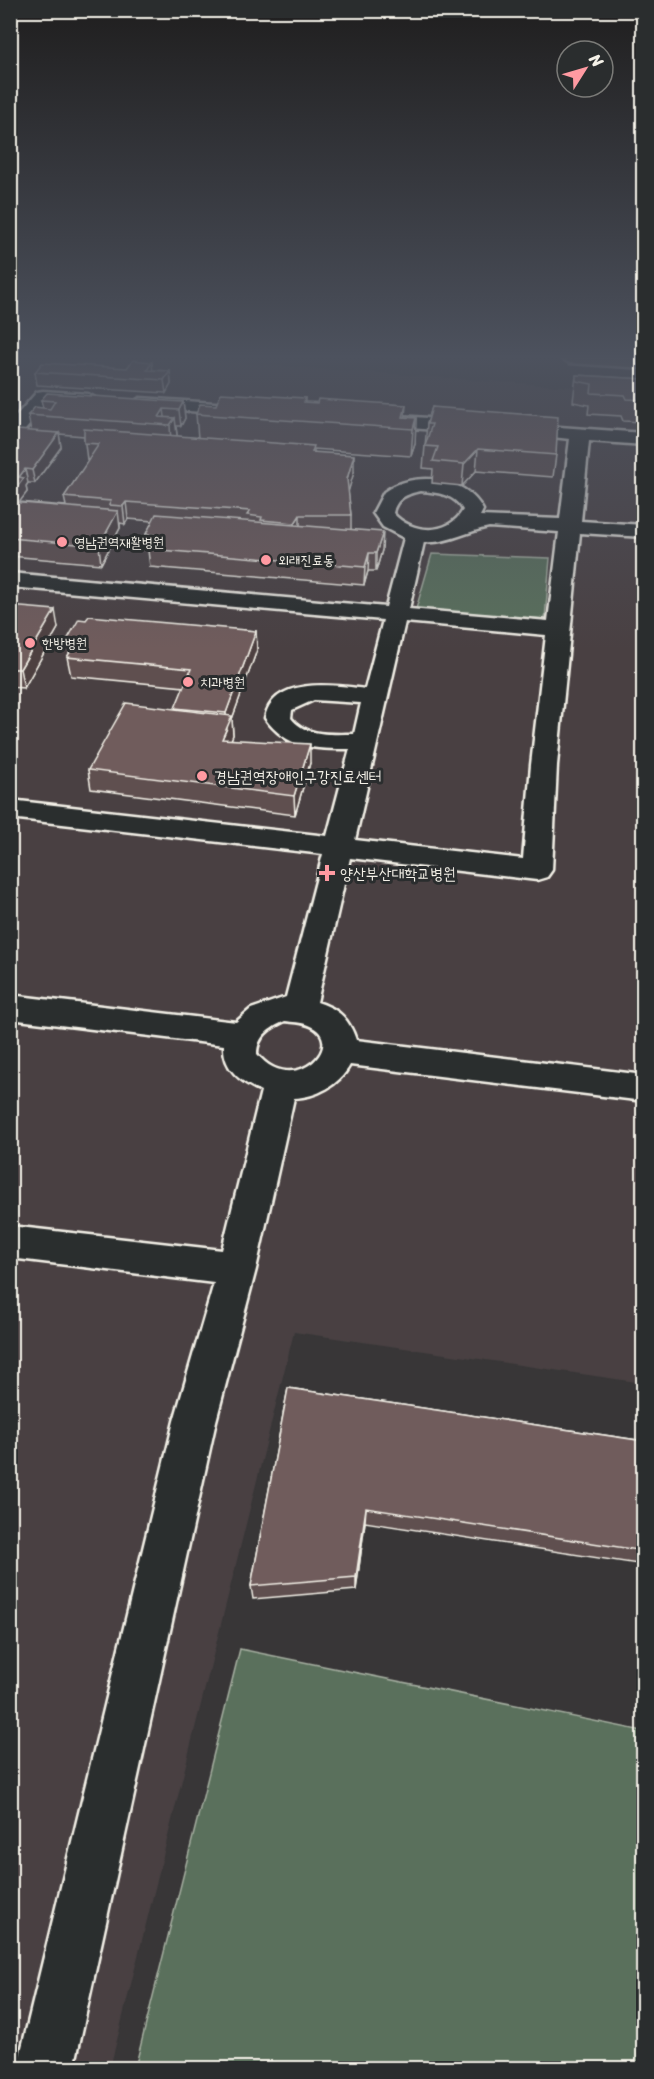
<svg xmlns="http://www.w3.org/2000/svg" width="654" height="2079" font-family="Sriracha,'Poor Story',sans-serif">
<style>
.built{fill:#484142}
.green{fill:#5a705c;stroke:#a7b0a2;stroke-width:1.5}
.lines{fill:none;stroke-linecap:round;stroke-linejoin:round}
.minor-casing{stroke:#f4f1e8;stroke-width:5}
.major-casing{stroke:#f4f1e8;stroke-width:5}
.minor{fill:#2a2d2e;fill-rule:evenodd}
.major{fill:#726b52;fill-rule:evenodd}
.wall{fill:#5f4f4f;stroke:#f4f1e8;stroke-width:1.5;fill-rule:evenodd}
.shaded-wall{fill:#4e4040;stroke:#f4f1e8;stroke-width:1.5}
.building{fill:#6f5c5c;stroke:#f4f1e8;stroke-width:1.5}
.poi-dot{fill:#ff9aa2;stroke:#2a2d2e;stroke-width:2}
.labels{text-anchor:middle;stroke-width:6;stroke-linejoin:round;paint-order:stroke}
.far-poi-label{font-size:14px;fill:#f4f1e8;stroke:#2a2d2e;text-anchor:start}
.poi-label{font-size:16px;fill:#f4f1e8;stroke:#2a2d2e;text-anchor:start}
</style>
<rect width="100%" height="100%" fill="#383637"/>
<filter id="ink" filterUnits="userSpaceOnUse"><feTurbulence type="fractalNoise" baseFrequency=".0167" numOctaves="2"/><feDisplacementMap in="SourceGraphic" scale="12" xChannelSelector="R" yChannelSelector="G"/><feConvolveMatrix kernelMatrix="1 2 1 2 8 2 1 2 1" color-interpolation-filters="sRGB"/></filter>
<g filter="url(#ink)">
<path class="built" d="M 11,358 L 169,358 L 643,392 L 643,1383 L 294,1332 L 110,2068 L 11,2068 Z"/>
<g class="green">
<path d="M 432,554 L 550,558 L 545,619 L 416,609 Z"/>
<path d="M 240,1649 L 643,1731 L 643,2068 L 135,2068 Z"/>
</g>
<g class="lines">
<defs>
<g id="minor">
<path d="M 43,391 L 88,394 L 97,399 L 88,404 L 48,402 L 17,440 L 10,442 L 10,423 L 37,392 Z"/>
<path d="M 140,398 L 244,405 L 253,410 L 244,415 L 134,407 L 131,403 Z"/>
<path d="M 370,414 L 471,421 L 480,427 L 471,433 L 363,424 L 361,420 L 363,416 Z"/>
<path d="M 559,427 L 644,433 L 644,445 L 589,441 L 581,521 L 644,525 L 644,537 L 580,533 L 557,765 L 552,870 L 547,877 L 537,880 L 350,858 L 317,1002 C 339,1009 349,1019 356,1040 L 644,1075 L 644,1101 L 350,1065 C 339,1085 317,1097 294,1098 L 256,1269 L 216,1421 L 74,2068 L 17,2068 L 174,1421 L 214,1283 L 10,1258 L 10,1226 L 222,1250 L 261,1091 C 241,1082 223,1069 224,1045 L 10,1019 L 10,995 L 236,1022 L 251,1009 L 286,997 L 323,854 L 10,818 L 10,800 L 327,836 L 350,749 C 314,749 287,749 265,718 C 273,676 334,685 365,689 L 383,620 L 10,587 L 10,573 L 386,607 L 404,538 L 383,527 L 373,513 L 384,492 C 414,470 466,476 483,510 L 480,516 L 560,519 L 570,439 L 552,437 L 550,433 L 552,429 ZM 420,491 C 436,492 455,494 463,510 C 449,536 411,534 393,513 C 396,498 407,494 420,491 ZM 489,527 L 559,532 L 548,621 L 409,609 L 424,542 C 447,544 467,531 489,527 ZM 405,622 L 546,635 L 531,765 L 523,859 L 355,840 ZM 314,700 L 361,703 L 354,734 C 332,734 305,737 291,718 L 292,710 ZM 285,1021 C 292,1022 302,1022 308,1025 C 351,1041 294,1100 257,1054 C 257,1036 270,1028 285,1021 Z"/>
</g>
<path id="major" d="M 561,358 L 644,358 L 644,368 L 570,363 Z"/>
</defs>
<use href="#minor" class="minor-casing"/>
<use href="#major" class="major-casing"/>
<use href="#minor" class="minor"/>
<use href="#major" class="major"/>
</g>
<g class="wall">
<path d="M 152,362 L 152,370 L 170,371 L 171,384 L 166,393 L 37,385 L 35,372 L 127,368 Z"/>
<path d="M 576,375 L 644,379 L 644,422 L 623,421 L 621,416 L 588,414 L 589,405 L 573,402 Z"/>
<path d="M 305,398 L 305,402 L 406,405 L 405,417 L 416,418 L 415,444 L 411,456 L 314,449 L 314,452 L 354,472 L 348,491 L 351,515 L 351,529 L 382,550 L 376,571 L 368,571 L 364,585 L 150,567 L 146,534 L 153,521 L 128,519 L 125,524 L 120,523 L 120,528 L 101,564 L 10,556 L 10,438 L 31,431 L 28,415 L 43,408 L 41,400 L 183,402 L 185,418 L 181,426 L 176,426 L 177,435 L 175,436 L 198,438 L 196,414 L 216,405 ZM 59,434 L 84,436 L 87,460 L 89,460 L 64,497 L 66,506 L 19,502 L 27,492 L 26,486 L 28,483 L 35,483 L 61,447 Z"/>
<path d="M 432,407 L 556,455 L 553,477 L 476,471 L 462,486 L 432,483 L 433,469 L 423,468 L 427,424 Z"/>
<path d="M 10,606 L 58,628 L 24,688 L 10,687 Z"/>
<path d="M 86,620 L 256,631 L 257,650 L 232,719 L 233,735 L 231,739 L 310,763 L 295,815 L 91,789 L 88,770 L 175,709 L 184,687 L 71,676 L 67,657 L 70,653 L 67,640 Z"/>
<path d="M 288,1388 L 644,1441 L 644,1565 L 365,1522 L 356,1590 L 253,1599 L 251,1586 Z"/>
</g>
<g class="shaded-wall">
<path d="M 152,362 L 153,374 L 147,370 Z"/>
<path d="M 170,371 L 171,384 L 166,393 L 164,380 Z"/>
<path d="M 183,402 L 185,418 L 181,426 L 179,410 Z"/>
<path d="M 164,409 L 166,425 L 159,417 Z"/>
<path d="M 175,418 L 177,435 L 171,442 L 170,425 Z"/>
<path d="M 416,418 L 415,444 L 411,456 L 413,429 Z"/>
<path d="M 59,433 L 61,447 L 35,483 L 32,470 Z"/>
<path d="M 478,449 L 476,471 L 462,486 L 464,464 Z"/>
<path d="M 354,455 L 354,472 L 347,496 L 347,479 Z"/>
<path d="M 25,469 L 28,483 L 26,486 L 27,492 L 18,504 L 15,490 L 19,477 Z"/>
<path d="M 10,490 L 13,503 L 10,507 Z"/>
<path d="M 126,502 L 128,519 L 125,524 L 123,506 Z"/>
<path d="M 118,511 L 120,528 L 101,564 L 99,546 Z"/>
<path d="M 300,515 L 300,533 L 296,540 L 295,523 Z"/>
<path d="M 383,532 L 382,550 L 376,571 L 376,553 Z"/>
<path d="M 369,553 L 368,571 L 364,585 L 365,567 Z"/>
<path d="M 55,610 L 58,628 L 24,688 L 20,669 Z"/>
<path d="M 256,631 L 257,650 L 232,719 L 233,735 L 224,757 L 222,739 L 227,728 L 226,713 Z"/>
<path d="M 310,744 L 310,763 L 295,815 L 294,796 Z"/>
<path d="M 366,1508 L 365,1522 L 356,1590 L 356,1577 Z"/>
</g>
<g class="building">
<path d="M 133,360 L 152,362 L 147,370 L 170,371 L 164,380 L 35,372 L 42,363 L 127,368 Z"/>
<path d="M 576,375 L 644,379 L 644,400 L 627,399 L 625,395 L 591,393 L 592,384 L 576,381 Z"/>
<path d="M 47,393 L 183,402 L 179,410 L 164,409 L 159,417 L 175,418 L 170,425 L 28,415 L 35,407 L 50,409 L 55,401 L 41,400 Z"/>
<path d="M 221,393 L 305,398 L 304,402 L 317,403 L 318,399 L 406,405 L 403,417 L 416,418 L 413,429 L 196,414 L 200,404 L 216,405 Z"/>
<path d="M 432,407 L 558,417 L 556,455 L 478,449 L 464,464 L 433,461 L 438,447 L 425,446 L 432,424 L 427,424 Z"/>
<path d="M 84,429 L 314,446 L 312,452 L 354,455 L 347,479 L 351,515 L 300,515 L 295,523 L 261,520 L 262,517 L 247,515 L 250,511 L 126,502 L 123,506 L 109,505 L 111,501 L 64,497 L 99,444 L 84,443 Z"/>
<path d="M 17,430 L 59,433 L 32,470 L 25,469 L 19,477 L 24,478 L 15,490 L 10,489 L 10,438 Z"/>
<path d="M 10,502 L 118,511 L 99,546 L 10,538 Z"/>
<path d="M 156,514 L 383,532 L 376,553 L 369,553 L 365,567 L 148,549 L 155,535 L 146,534 Z"/>
<path d="M 10,606 L 55,610 L 20,669 L 10,669 Z"/>
<path d="M 89,616 L 256,631 L 226,713 L 175,708 L 191,669 L 67,657 L 77,641 L 67,640 L 79,619 L 86,620 Z"/>
<path d="M 126,703 L 232,716 L 222,739 L 310,744 L 294,796 L 88,770 Z"/>
<path d="M 288,1388 L 644,1441 L 644,1551 L 366,1508 L 356,1577 L 251,1586 Z"/>
</g>
</g>
<linearGradient id="sky" x2="0" y2="1"><stop stop-color="#1f1e1e"/><stop offset="0.55" stop-color="#4d525e"/><stop offset="1" stop-color="#4d525e" stop-opacity="0"/></linearGradient>
<rect width="654" height="649" fill="url(#sky)"/>
<g class="poi-dot">
<circle cx="62" cy="542" r="6"/>
<circle cx="266" cy="560" r="6"/>
<circle cx="30" cy="643" r="6"/>
<circle cx="188" cy="682" r="6"/>
<circle cx="202" cy="776" r="6"/>
<path d="M324 864h6v6h6v6h-6v6h-6v-6h-6v-6h6z"/>
</g>
<g class="labels">
<g class="far-poi-label">
<text x="74" y="547">영남권역재활병원</text>
<text x="278" y="565">외래진료동</text>
<text x="42" y="648">한방병원</text>
<text x="200" y="687">치과병원</text>
</g>
<g class="poi-label">
<text x="214" y="782">경남권역장애인구강진료센터</text>
<text x="340" y="879">양산부산대학교병원</text>
</g>
</g>
<rect width="654" height="2079" fill="none" stroke="#2a2d2e" stroke-width="36"/>
<rect x="18" y="18" width="618" height="2043" fill="none" stroke="#f4f1e8" stroke-width="2" filter="url(#ink)"/>
<g transform="translate(585 69) rotate(53)"><circle r="28" fill="#2a2d2e" stroke="#7b7b78" stroke-width="1.5"/>
<path d="M0-4.5L10 22L0 15L-10 22Z" fill="#ff9aa2"/>
<text y="-9" font-size="16" font-weight="bold" text-anchor="middle" fill="#f4f1e8">N</text>
</g>
</svg>
